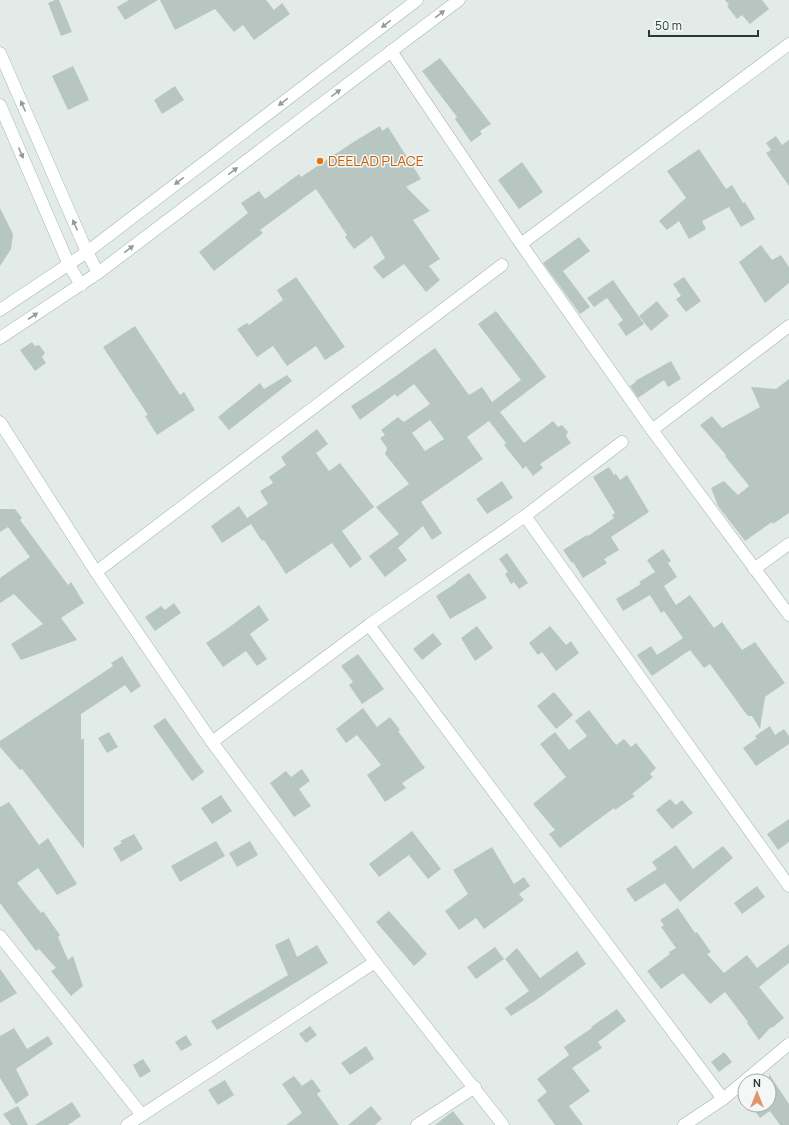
<svg xmlns="http://www.w3.org/2000/svg" width="789" height="1125" font-family="Manrope,sans-serif">
<style>
.building{fill:#b8c6c2;fill-rule:evenodd}
.lines{fill:none;stroke-linecap:round;stroke-linejoin:round}
.street-casing{stroke:#a6b3af;stroke-width:13}
.secondary-casing{stroke:#a2b6b1;stroke-width:13}
.street{stroke:#fff;stroke-width:12}
.secondary{stroke:#fff;stroke-width:12}
.oneway{fill:#929d9b}
.food-dot{fill:#e8710a;stroke:#f3f8f6;stroke-width:1.5}
.labels{text-anchor:middle;stroke-width:3;stroke-linejoin:round;paint-order:stroke}
.food-label{font-size:14px;fill:#c56008;stroke:#f3f8f6;text-anchor:start}
</style>
<rect width="100%" height="100%" fill="#e3ebe8"/>
<g class="building">
<path d="M 55,0 L 59,0 L 72,32 L 61,36 L 48,3 Z"/>
<path d="M 129,0 L 158,0 L 125,20 L 117,7 Z"/>
<path d="M 160,0 L 266,0 L 274,10 L 282,3 L 290,14 L 254,40 L 243,25 L 234,32 L 215,9 L 175,30 Z"/>
<path d="M 725,0 L 762,0 L 769,9 L 750,24 L 742,15 L 737,19 L 727,6 L 729,5 Z"/>
<path d="M 440,58 L 491,124 L 480,131 L 482,134 L 471,142 L 455,119 L 457,117 L 422,71 Z"/>
<path d="M 73,66 L 89,100 L 68,110 L 52,76 Z"/>
<path d="M 175,86 L 184,100 L 162,114 L 154,100 Z"/>
<path d="M 380,126 L 382,131 L 388,127 L 421,179 L 406,187 L 430,211 L 413,220 L 440,259 L 429,266 L 440,280 L 426,292 L 404,264 L 383,279 L 373,267 L 385,258 L 372,236 L 354,249 L 345,237 L 347,235 L 316,189 L 260,230 L 263,233 L 214,271 L 199,252 L 248,213 L 241,203 L 259,191 L 265,199 L 299,174 L 301,177 L 355,141 Z"/>
<path d="M 776,136 L 782,145 L 789,140 L 789,186 L 766,153 L 771,150 L 766,143 Z"/>
<path d="M 699,149 L 726,189 L 732,185 L 743,203 L 745,202 L 755,219 L 741,227 L 729,207 L 702,221 L 706,229 L 689,239 L 679,221 L 667,230 L 659,221 L 686,198 L 667,171 Z"/>
<path d="M 522,162 L 543,192 L 519,209 L 498,180 Z"/>
<path d="M 0,208 L 13,234 L 11,249 L 0,266 Z"/>
<path d="M 579,237 L 590,251 L 563,271 L 590,307 L 580,314 L 543,263 Z"/>
<path d="M 761,245 L 772,260 L 781,255 L 789,267 L 789,283 L 765,303 L 739,262 Z"/>
<path d="M 296,277 L 345,347 L 325,360 L 316,346 L 287,366 L 273,346 L 257,357 L 237,329 L 247,323 L 249,325 L 283,300 L 277,290 Z"/>
<path d="M 684,277 L 701,301 L 686,312 L 676,299 L 681,296 L 673,284 Z"/>
<path d="M 613,280 L 644,324 L 626,336 L 618,324 L 623,320 L 607,298 L 594,307 L 587,298 Z"/>
<path d="M 657,301 L 669,316 L 651,331 L 639,316 Z"/>
<path d="M 496,311 L 546,377 L 500,412 L 524,443 L 553,421 L 558,427 L 562,425 L 568,432 L 566,436 L 571,443 L 540,464 L 543,468 L 533,476 L 526,466 L 523,469 L 504,445 L 506,443 L 489,421 L 467,437 L 483,459 L 421,502 L 442,533 L 432,540 L 423,526 L 398,548 L 407,560 L 385,577 L 369,556 L 399,534 L 376,507 L 409,484 L 385,454 L 387,448 L 380,438 L 385,435 L 381,430 L 398,417 L 402,421 L 403,421 L 404,422 L 430,404 L 414,384 L 397,397 L 395,394 L 360,420 L 351,406 L 379,388 L 435,348 L 469,395 L 482,387 L 492,402 L 521,380 L 478,324 ZM 430,420 L 444,439 L 425,451 L 412,433 Z"/>
<path d="M 135,326 L 180,395 L 184,392 L 195,410 L 157,435 L 145,416 L 148,415 L 103,347 Z"/>
<path d="M 32,342 L 35,346 L 39,345 L 45,353 L 42,357 L 46,363 L 35,371 L 20,350 Z"/>
<path d="M 671,361 L 681,379 L 668,387 L 664,380 L 638,398 L 630,386 L 636,382 L 635,381 Z"/>
<path d="M 287,375 L 292,381 L 229,430 L 218,417 L 260,383 L 264,389 Z"/>
<path d="M 789,379 L 789,513 L 773,524 L 772,522 L 745,541 L 718,506 L 711,488 L 724,481 L 738,495 L 749,486 L 725,456 L 726,455 L 700,425 L 712,416 L 722,428 L 760,407 L 751,387 L 776,389 Z"/>
<path d="M 317,429 L 328,444 L 316,453 L 329,471 L 340,463 L 374,507 L 342,531 L 362,559 L 350,568 L 332,543 L 286,574 L 264,540 L 262,541 L 251,524 L 222,543 L 211,526 L 239,506 L 251,524 L 247,518 L 268,504 L 260,491 L 273,483 L 269,477 L 286,465 L 281,457 Z"/>
<path d="M 609,467 L 614,475 L 616,474 L 620,480 L 627,475 L 649,512 L 611,537 L 619,550 L 604,559 L 607,563 L 583,578 L 573,562 L 572,563 L 563,550 L 587,535 L 588,536 L 614,518 L 612,515 L 615,513 L 593,477 Z"/>
<path d="M 502,481 L 513,498 L 487,514 L 476,499 Z"/>
<path d="M 0,509 L 15,509 L 22,518 L 20,520 L 68,585 L 71,582 L 84,603 L 61,618 L 77,640 L 21,660 L 11,644 L 43,624 L 14,594 L 0,603 L 0,578 L 30,557 L 8,527 L 0,532 Z"/>
<path d="M 663,549 L 671,561 L 668,563 L 677,577 L 664,586 L 676,605 L 690,595 L 714,628 L 722,622 L 742,650 L 755,642 L 785,683 L 765,697 L 760,729 L 752,716 L 748,716 L 744,711 L 710,664 L 704,668 L 690,650 L 652,676 L 637,655 L 651,646 L 657,655 L 683,638 L 664,611 L 661,613 L 650,595 L 623,611 L 616,599 L 641,584 L 639,582 L 655,572 L 647,560 Z"/>
<path d="M 507,553 L 528,583 L 519,589 L 514,582 L 511,584 L 505,574 L 508,572 L 499,559 Z"/>
<path d="M 469,573 L 487,598 L 450,619 L 436,596 L 456,583 L 456,582 Z"/>
<path d="M 174,603 L 181,613 L 155,631 L 145,617 L 161,606 L 165,610 Z"/>
<path d="M 259,605 L 269,620 L 250,634 L 267,659 L 257,666 L 246,651 L 223,667 L 206,643 L 228,628 Z"/>
<path d="M 477,626 L 493,648 L 475,661 L 461,638 Z"/>
<path d="M 550,626 L 566,645 L 571,641 L 579,653 L 556,671 L 542,652 L 538,655 L 529,643 Z"/>
<path d="M 433,633 L 442,644 L 422,660 L 413,649 Z"/>
<path d="M 358,654 L 384,689 L 362,704 L 349,685 L 353,682 L 341,666 Z"/>
<path d="M 122,656 L 141,686 L 131,693 L 125,685 L 81,714 L 81,740 L 84,738 L 84,849 L 22,769 L 20,770 L 0,747 L 0,741 L 113,666 L 111,663 Z"/>
<path d="M 554,692 L 573,715 L 556,729 L 537,706 Z"/>
<path d="M 363,708 L 377,727 L 390,717 L 400,730 L 398,731 L 425,768 L 402,783 L 406,788 L 385,802 L 367,775 L 381,765 L 357,735 L 346,743 L 336,729 Z"/>
<path d="M 589,710 L 616,745 L 624,739 L 631,747 L 636,743 L 656,768 L 650,774 L 653,777 L 632,794 L 635,796 L 615,810 L 614,808 L 560,848 L 549,834 L 555,830 L 533,804 L 566,777 L 540,744 L 555,732 L 569,750 L 587,736 L 575,721 Z"/>
<path d="M 165,718 L 204,772 L 192,781 L 153,726 Z"/>
<path d="M 770,726 L 775,735 L 784,729 L 789,736 L 789,744 L 756,766 L 743,748 L 757,738 L 755,736 Z"/>
<path d="M 109,732 L 118,747 L 107,753 L 98,738 Z"/>
<path d="M 302,769 L 310,781 L 299,789 L 311,806 L 294,817 L 270,783 L 286,771 L 291,777 Z"/>
<path d="M 221,795 L 232,811 L 212,824 L 201,808 Z"/>
<path d="M 670,799 L 676,805 L 682,800 L 693,813 L 672,829 L 656,810 Z"/>
<path d="M 9,802 L 39,845 L 48,838 L 77,884 L 57,895 L 38,868 L 17,883 L 41,913 L 43,911 L 60,935 L 58,937 L 68,960 L 73,956 L 83,986 L 71,996 L 51,971 L 56,968 L 39,949 L 36,951 L 0,903 L 0,807 Z"/>
<path d="M 789,819 L 789,842 L 778,850 L 767,834 Z"/>
<path d="M 412,831 L 441,869 L 428,879 L 409,855 L 379,877 L 369,864 Z"/>
<path d="M 134,834 L 143,849 L 121,862 L 113,848 L 122,843 L 120,841 Z"/>
<path d="M 216,841 L 225,856 L 180,882 L 171,866 Z"/>
<path d="M 250,841 L 258,855 L 237,867 L 229,853 Z"/>
<path d="M 676,845 L 693,869 L 723,846 L 733,858 L 680,902 L 665,883 L 635,902 L 626,889 L 657,869 L 652,862 Z"/>
<path d="M 492,847 L 514,884 L 524,877 L 530,886 L 519,894 L 524,900 L 484,929 L 476,918 L 459,930 L 445,911 L 468,894 L 453,870 Z"/>
<path d="M 757,886 L 765,897 L 742,914 L 734,903 Z"/>
<path d="M 678,908 L 695,933 L 697,932 L 711,952 L 707,954 L 724,973 L 747,955 L 757,968 L 789,944 L 789,963 L 759,987 L 784,1018 L 772,1028 L 771,1027 L 759,1040 L 747,1023 L 748,1022 L 725,992 L 710,1004 L 683,973 L 661,989 L 647,971 L 670,954 L 669,952 L 676,948 L 661,927 L 664,925 L 660,920 Z"/>
<path d="M 389,911 L 427,954 L 414,966 L 376,922 Z"/>
<path d="M 289,938 L 297,957 L 317,945 L 328,963 L 217,1030 L 211,1021 L 288,975 L 275,945 Z"/>
<path d="M 495,947 L 504,959 L 476,979 L 467,967 Z"/>
<path d="M 517,948 L 540,978 L 577,951 L 586,964 L 536,1000 L 511,1016 L 505,1008 L 529,991 L 505,959 Z"/>
<path d="M 0,969 L 17,993 L 0,1003 Z"/>
<path d="M 617,1009 L 626,1021 L 598,1042 L 602,1048 L 572,1068 L 590,1091 L 569,1106 L 583,1125 L 555,1125 L 537,1100 L 547,1092 L 537,1079 L 569,1055 L 564,1047 L 592,1028 L 591,1027 Z"/>
<path d="M 310,1026 L 317,1035 L 306,1043 L 299,1034 Z"/>
<path d="M 14,1028 L 27,1049 L 48,1036 L 53,1044 L 16,1069 L 29,1095 L 16,1104 L 0,1078 L 0,1036 Z"/>
<path d="M 186,1035 L 192,1045 L 181,1051 L 175,1042 Z"/>
<path d="M 366,1046 L 374,1059 L 350,1075 L 341,1063 Z"/>
<path d="M 724,1052 L 732,1062 L 719,1072 L 711,1062 Z"/>
<path d="M 143,1059 L 151,1071 L 140,1078 L 133,1065 Z"/>
<path d="M 769,1074 L 789,1104 L 789,1125 L 780,1125 L 770,1111 L 760,1118 L 751,1105 L 769,1105 Z"/>
<path d="M 294,1076 L 302,1086 L 312,1079 L 321,1091 L 317,1094 L 339,1125 L 286,1125 L 302,1113 L 282,1084 Z"/>
<path d="M 225,1080 L 234,1095 L 218,1105 L 208,1090 Z"/>
<path d="M 72,1102 L 81,1116 L 68,1125 L 35,1125 Z"/>
<path d="M 18,1106 L 28,1125 L 11,1125 L 3,1114 Z"/>
<path d="M 371,1106 L 382,1119 L 375,1125 L 348,1125 Z"/>
<path d="M 453,1111 L 464,1125 L 435,1125 Z"/>
</g>
<g class="lines">
<defs>
<g id="street">
<path d="M 391,51 L 521,244 L 652,430 L 789,615"/>
<path d="M 521,244 L 789,44"/>
<path d="M 0,422 L 96,572 L 212,742 L 375,962 L 503,1125"/>
<path d="M 652,430 L 789,326"/>
<path d="M 525,516 L 789,886"/>
<path d="M 754,569 L 789,544"/>
<path d="M 96,572 L 502,265"/>
<path d="M 369,625 L 723,1099"/>
<path d="M 212,742 L 369,625 L 525,516 L 622,442"/>
<path d="M 0,936 L 142,1115"/>
<path d="M 127,1125 L 375,962"/>
<path d="M 417,1125 L 475,1087"/>
<path d="M 684,1125 L 723,1099 L 789,1044"/>
</g>
<g id="secondary">
<path d="M 0,53 L 87,252 L 98,273"/>
<path d="M 0,105 L 69,265 L 81,285"/>
<path d="M 0,310 L 87,252 L 417,0"/>
<path d="M 0,338 L 98,273 L 459,0"/>
</g>
</defs>
<use href="#street" class="street-casing"/>
<use href="#secondary" class="secondary-casing"/>
<use href="#street" class="street"/>
<use href="#secondary" class="secondary"/>
</g>
<defs><path id="oneway-solid" d="M-6-.8H1V-3.2L6.5 0L1 3.2V.8H-6Z"/></defs>
<g class="oneway">
<use href="#oneway-solid" transform="translate(440 14) rotate(-37)"/>
<use href="#oneway-solid" transform="translate(386 24) rotate(143)"/>
<use href="#oneway-solid" transform="translate(336 93) rotate(-37)"/>
<use href="#oneway-solid" transform="translate(283 102) rotate(143)"/>
<use href="#oneway-solid" transform="translate(23 106) rotate(-114)"/>
<use href="#oneway-solid" transform="translate(21 153) rotate(67)"/>
<use href="#oneway-solid" transform="translate(233 171) rotate(-37)"/>
<use href="#oneway-solid" transform="translate(179 181) rotate(143)"/>
<use href="#oneway-solid" transform="translate(75 225) rotate(-114)"/>
<use href="#oneway-solid" transform="translate(129 249) rotate(-37)"/>
<use href="#oneway-solid" transform="translate(33 316) rotate(-33)"/>
</g>
<circle class="food-dot" cx="320" cy="161" r="4"/>
<g class="labels">
<g class="food-label">
<text x="328" y="166">DEELAD PLACE</text>
</g>
</g>
<g transform="translate(757 1093)"><circle r="19" fill="#f3f8f6" stroke="#a0acaa"/>
<path d="M0-3L7 15L0 10L-7 15Z" fill="#e49468"/>
<text y="-6" font-size="11" font-weight="bold" text-anchor="middle" fill="#243b37">N</text>
</g>
<path d="M649 30v6h109v-6" fill="none" stroke="#243b37" stroke-width="2"/>
<text x="655" y="30" font-size="12" fill="#243b37" stroke="#f3f8f6" stroke-width="3" paint-order="stroke">50 m</text>
</svg>
